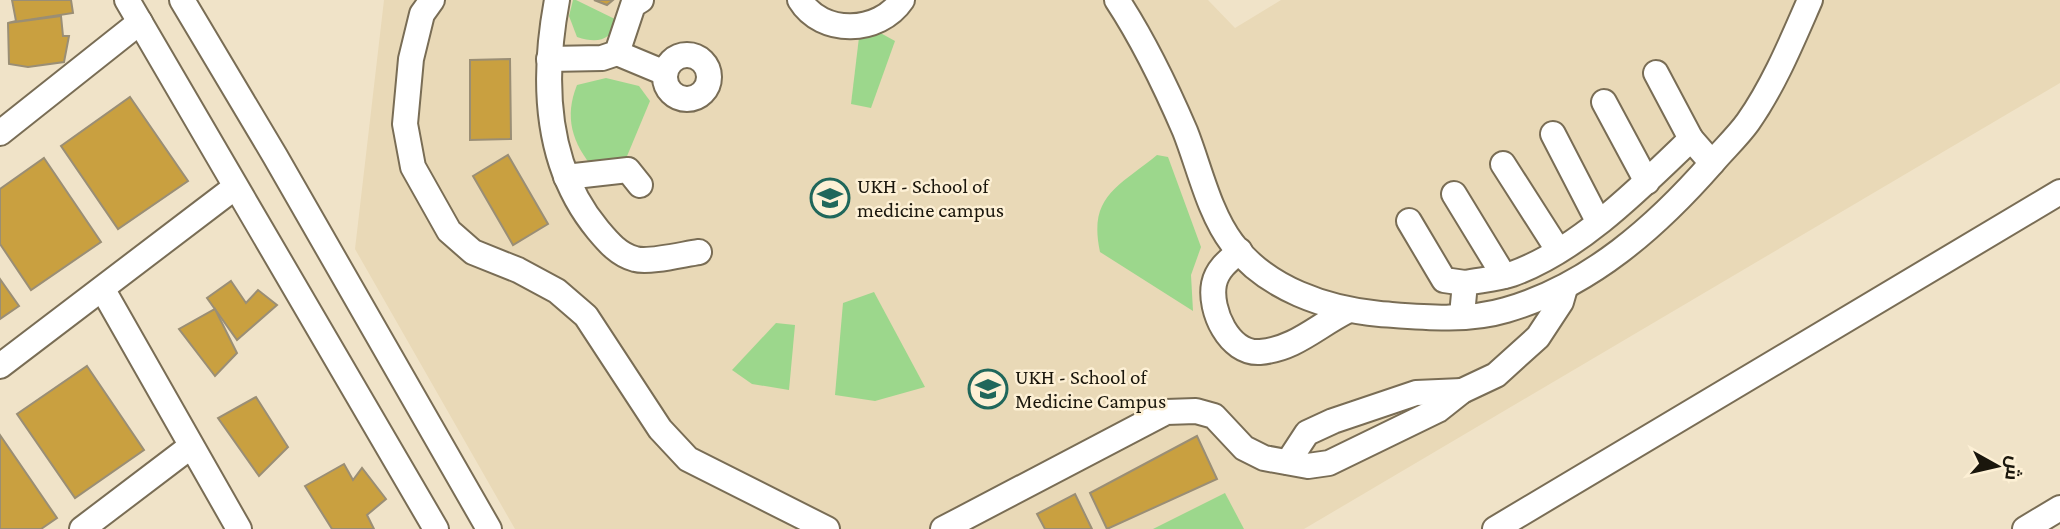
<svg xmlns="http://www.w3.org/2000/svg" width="2060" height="529" font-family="'Crimson Pro',Cairo,serif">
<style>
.built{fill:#e9d9b7}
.green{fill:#9cd78c}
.building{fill:#c9a040;stroke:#9a8e75;stroke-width:2}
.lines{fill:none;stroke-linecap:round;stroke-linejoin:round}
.minor-casing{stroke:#796d55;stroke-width:28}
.minor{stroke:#fff;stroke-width:24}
.labels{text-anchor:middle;stroke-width:5;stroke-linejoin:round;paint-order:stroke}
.poi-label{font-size:21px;fill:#1a160c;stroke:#fdf0d5;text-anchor:start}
</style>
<rect width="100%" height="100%" fill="#f0e3c8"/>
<path class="built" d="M 384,0 L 1208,0 L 1235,28 L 1281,0 L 2060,0 L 2060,83 L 1304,529 L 515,529 L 355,249 Z"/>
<g class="green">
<path d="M 573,0 L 576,0 L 621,22 C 608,40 599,44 577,37 L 569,16 Z"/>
<path d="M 860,29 L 875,30 L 895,41 L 871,108 L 851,104 Z"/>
<path d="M 606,78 L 639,86 L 650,101 L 625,161 L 594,169 C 572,143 564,117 577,85 Z"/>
<path d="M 1157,155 L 1168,157 L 1201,247 L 1191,275 L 1193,311 L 1100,252 C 1088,196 1118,187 1157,155 Z"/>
<path d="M 874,292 L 925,387 L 875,401 L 835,395 L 843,303 Z"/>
<path d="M 776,323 L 795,325 L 789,390 L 752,384 L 732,370 Z"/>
<path d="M 1225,493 L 1244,529 L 1153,529 Z"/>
</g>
<g class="building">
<path d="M 12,0 L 71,0 L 73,13 L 8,23 L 16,21 Z"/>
<path d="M 594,0 L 613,0 L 607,5 Z"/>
<path d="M 61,16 L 63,36 L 69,36 L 64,62 L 28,67 L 9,64 L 8,23 Z"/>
<path d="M 510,59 L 511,139 L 470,140 L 470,60 Z"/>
<path d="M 130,97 L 188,181 L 118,229 L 61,146 Z"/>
<path d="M 508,155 L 548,224 L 513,245 L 473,176 Z"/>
<path d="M 44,158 L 101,242 L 31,290 L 0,244 L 0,189 Z"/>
<path d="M 0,279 L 19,306 L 0,319 Z"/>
<path d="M 231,281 L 246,303 L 258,290 L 277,305 L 237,340 L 207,298 Z"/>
<path d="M 215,309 L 237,353 L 215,376 L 179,329 Z"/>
<path d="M 87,366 L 144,450 L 75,498 L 17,414 Z"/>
<path d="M 256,397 L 288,447 L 259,476 L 218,418 Z"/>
<path d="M 0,435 L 57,518 L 41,529 L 0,529 Z"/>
<path d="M 1197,436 L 1217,479 L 1107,529 L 1090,493 Z"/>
<path d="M 344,464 L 353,480 L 362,468 L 386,499 L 367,515 L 374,529 L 332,529 L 305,486 Z"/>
<path d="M 1075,494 L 1092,529 L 1045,529 L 1037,514 Z"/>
</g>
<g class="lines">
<defs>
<g id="minor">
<path d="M 127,0 L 436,529"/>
<path d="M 182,0 L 275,156 L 489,529"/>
<path d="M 432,0 L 422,14 L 411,59 L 405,124 L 413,167 L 449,231 L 473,252 L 518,270 L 557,291 L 586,316 L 660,429 L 688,459 L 827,529"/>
<path d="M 557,0 C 542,80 544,165 598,230 C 608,242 619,255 635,259 C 649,263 684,254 699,252"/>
<path d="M 800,0 C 822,36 879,34 902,0"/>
<path d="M 1117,0 C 1144,41 1166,87 1185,131 C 1199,166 1209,213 1232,243 C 1266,289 1327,309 1380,314 C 1421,317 1466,322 1506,310 C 1590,286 1657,226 1713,162 C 1724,149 1738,136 1748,122 C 1774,85 1792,41 1810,0"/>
<path d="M 617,53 L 665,73"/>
<circle cx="687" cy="77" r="22"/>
<path d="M 549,59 L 602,58 L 617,53 L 633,5 L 641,0"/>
<path d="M 1656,73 L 1691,139"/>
<path d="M 1604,102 L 1647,182"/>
<path d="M 0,133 L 140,22"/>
<path d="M 1553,134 L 1598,221"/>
<path d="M 1503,164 L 1558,250"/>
<path d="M 566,177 L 628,170 L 640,185"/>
<path d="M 1454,194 L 1504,276"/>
<path d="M 1409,221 L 1444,280 L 1465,283"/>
<path d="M 1240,251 C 1229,260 1217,269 1214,284 C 1209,310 1229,354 1260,352 C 1295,349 1317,326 1347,311"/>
<path d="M 103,290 L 239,529"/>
<path d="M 1462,315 L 1465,283 C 1480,280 1498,279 1512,274 C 1579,250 1641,187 1691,139 L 1712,163"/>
<path d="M 0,366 L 234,188"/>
<path d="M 1288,462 L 1307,433 L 1333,421 L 1416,393 L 1462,391"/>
<path d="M 82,529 L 190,447"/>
<path d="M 943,529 L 1166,412 L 1196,411 L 1214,416 L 1244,448 L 1264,458 L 1308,466 L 1329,463 L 1438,410 L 1462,391 L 1496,375 L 1538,337 L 1561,302 L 1565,288"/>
<path d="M 1495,529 L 2060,192"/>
<path d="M 2025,529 L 2060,508"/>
</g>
</defs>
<use href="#minor" class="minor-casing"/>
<use href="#minor" class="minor"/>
</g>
<defs>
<symbol id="university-ring" viewBox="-11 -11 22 22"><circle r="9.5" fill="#fdf0d5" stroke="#20675b" stroke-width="1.5"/><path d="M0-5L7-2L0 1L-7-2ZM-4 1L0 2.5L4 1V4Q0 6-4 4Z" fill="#20675b"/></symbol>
</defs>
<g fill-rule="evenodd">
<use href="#university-ring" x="808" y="176" width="44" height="44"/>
<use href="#university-ring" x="966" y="367" width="44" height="44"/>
</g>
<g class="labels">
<g class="poi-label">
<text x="857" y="193">UKH - School of<tspan x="857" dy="24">medicine campus</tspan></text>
<text x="1015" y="384">UKH - School of<tspan x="1015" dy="24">Medicine Campus</tspan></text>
</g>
</g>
<g transform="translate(1997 466) rotate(98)" stroke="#fdf0d5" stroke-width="5" paint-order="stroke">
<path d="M0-5L12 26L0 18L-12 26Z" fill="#1a160c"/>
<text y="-10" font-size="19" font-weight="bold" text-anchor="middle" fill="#1a160c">ش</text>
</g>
</svg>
